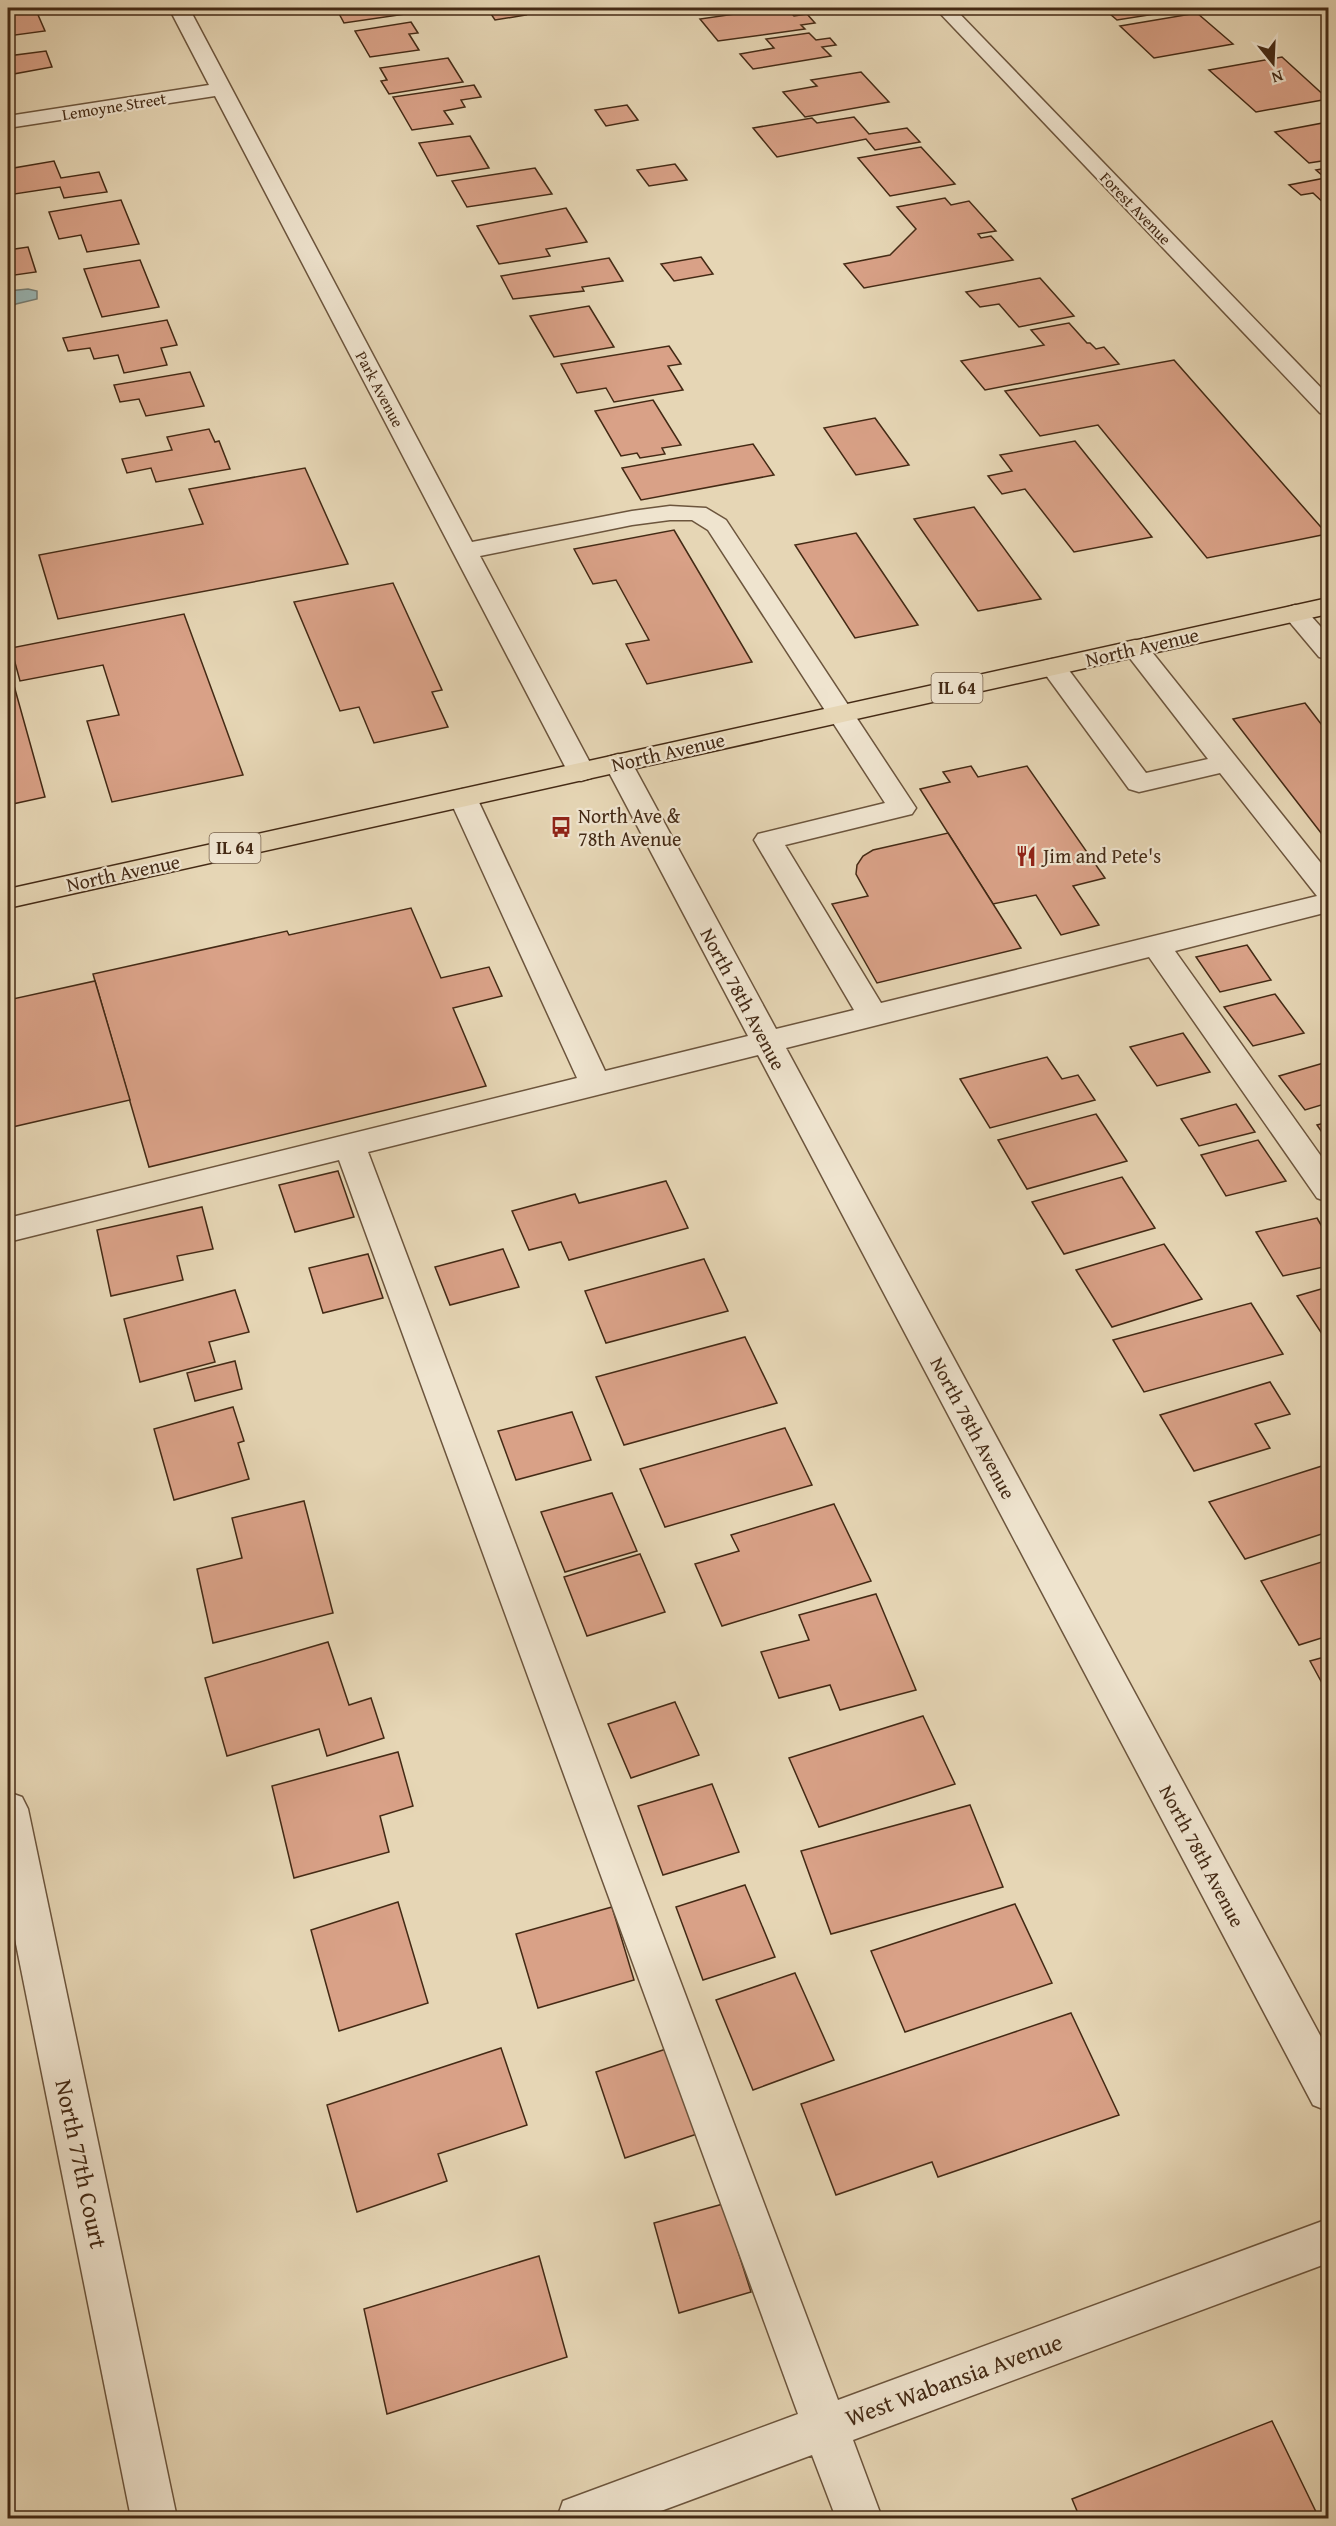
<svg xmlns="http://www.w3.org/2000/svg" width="1336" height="2526" font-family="'Gentium Book Plus',serif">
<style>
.water{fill:#99b7b6;stroke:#777f76;stroke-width:1.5}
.building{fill:#d9a187;stroke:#442a15;stroke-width:1.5}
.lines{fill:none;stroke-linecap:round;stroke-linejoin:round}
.minor-casing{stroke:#6c553d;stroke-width:3}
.major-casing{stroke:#442a15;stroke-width:3}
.minor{fill:#efe4cf;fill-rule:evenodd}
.major{fill:#e6d6b5;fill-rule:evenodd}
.labels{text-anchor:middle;stroke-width:4.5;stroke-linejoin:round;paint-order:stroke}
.far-street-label{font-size:16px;fill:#442a15;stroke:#efe4cf}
.shield{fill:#efe4cf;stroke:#77624d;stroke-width:1.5}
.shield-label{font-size:18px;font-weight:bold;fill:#442a15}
.street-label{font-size:20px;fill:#442a15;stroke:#efe4cf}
.poi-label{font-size:20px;fill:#442a15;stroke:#efe4cf;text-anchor:start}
.near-street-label{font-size:24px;fill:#442a15;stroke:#efe4cf}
</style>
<rect width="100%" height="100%" fill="#e6d6b5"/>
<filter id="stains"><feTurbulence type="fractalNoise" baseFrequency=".00333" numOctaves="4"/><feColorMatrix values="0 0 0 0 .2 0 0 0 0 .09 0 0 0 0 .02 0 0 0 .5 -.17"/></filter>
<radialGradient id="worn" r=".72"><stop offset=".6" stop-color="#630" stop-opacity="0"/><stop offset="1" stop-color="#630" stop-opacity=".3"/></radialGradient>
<path class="water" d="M 28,289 L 37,291 L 37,299 L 16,304 L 8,310 L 8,291 Z"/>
<g class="building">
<path d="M 8,8 L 35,8 L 45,31 L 8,36 Z"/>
<path d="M 336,8 L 431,8 L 433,10 L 344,23 Z"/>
<path d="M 487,8 L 521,8 L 526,15 L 495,20 Z"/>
<path d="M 738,8 L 786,8 L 794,16 L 807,14 L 815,23 L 801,25 L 805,29 L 718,41 L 700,19 L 742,13 Z"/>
<path d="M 1103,8 L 1193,8 L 1117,20 Z"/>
<path d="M 1197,13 L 1233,44 L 1154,58 L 1120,26 Z"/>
<path d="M 411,22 L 418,33 L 409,34 L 419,50 L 370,57 L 355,31 Z"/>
<path d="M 809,33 L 816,40 L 830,38 L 836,45 L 822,47 L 831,56 L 753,69 L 740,54 L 774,48 L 766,39 Z"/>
<path d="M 46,51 L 52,67 L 8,75 L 8,56 Z"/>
<path d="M 1282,57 L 1328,99 L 1256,112 L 1209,70 Z"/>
<path d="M 448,58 L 463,82 L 389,94 L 381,81 L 387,80 L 380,68 Z"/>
<path d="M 861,72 L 889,102 L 805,117 L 783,92 L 817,86 L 811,80 Z"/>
<path d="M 474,85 L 481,97 L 461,100 L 465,107 L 444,111 L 453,124 L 412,130 L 393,97 Z"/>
<path d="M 627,105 L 638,120 L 606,126 L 595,110 Z"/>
<path d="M 854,117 L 869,134 L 907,128 L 920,142 L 875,150 L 866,139 L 777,157 L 753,128 L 812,118 L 817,123 Z"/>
<path d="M 1328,122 L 1328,160 L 1309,163 L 1275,132 Z"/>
<path d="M 470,136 L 489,168 L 437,176 L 419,143 Z"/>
<path d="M 921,147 L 955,184 L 890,196 L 858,158 Z"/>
<path d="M 54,161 L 61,178 L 99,172 L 107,192 L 64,198 L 60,187 L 8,195 L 8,169 Z"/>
<path d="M 675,164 L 687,180 L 649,186 L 637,170 Z"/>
<path d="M 535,168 L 552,194 L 467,207 L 452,181 Z"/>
<path d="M 1328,168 L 1328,207 L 1313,193 L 1301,195 L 1289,185 L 1325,178 L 1316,170 Z"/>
<path d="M 945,198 L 951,205 L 969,201 L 996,231 L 978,234 L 981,238 L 991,236 L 1013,260 L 864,288 L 844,264 L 890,255 L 916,229 L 897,207 Z"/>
<path d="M 121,200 L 139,244 L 87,252 L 81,235 L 59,239 L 49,212 Z"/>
<path d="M 566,208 L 587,242 L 546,249 L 550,256 L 499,264 L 477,226 Z"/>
<path d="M 28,247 L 36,272 L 8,276 L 8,250 Z"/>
<path d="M 701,257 L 713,274 L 674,281 L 661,264 Z"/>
<path d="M 609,258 L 623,281 L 582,287 L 584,291 L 513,299 L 501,276 Z"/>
<path d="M 140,260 L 159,307 L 102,317 L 84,269 Z"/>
<path d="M 1040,278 L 1074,316 L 1019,327 L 999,304 L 980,307 L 966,292 Z"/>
<path d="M 589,306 L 614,347 L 554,357 L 530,316 Z"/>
<path d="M 167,320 L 177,345 L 161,348 L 167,365 L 124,373 L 118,355 L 94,359 L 90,348 L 68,351 L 63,338 Z"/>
<path d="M 1069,323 L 1087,343 L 1090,343 L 1096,349 L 1104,347 L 1119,364 L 985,390 L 961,361 L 1044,345 L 1031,330 Z"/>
<path d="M 669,346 L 681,364 L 668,366 L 683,390 L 614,402 L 606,388 L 577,393 L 561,364 Z"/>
<path d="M 1174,360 L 1327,534 L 1207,558 L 1098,425 L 1040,436 L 1005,391 Z"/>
<path d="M 190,372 L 204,406 L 146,416 L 139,399 L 120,402 L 114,385 Z"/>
<path d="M 653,400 L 681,445 L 662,448 L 665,454 L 640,458 L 637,453 L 621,456 L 595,411 Z"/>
<path d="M 875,418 L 909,465 L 856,475 L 824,428 Z"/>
<path d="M 209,429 L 215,442 L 219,441 L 230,469 L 156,482 L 151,468 L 127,473 L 122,459 L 172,450 L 167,437 Z"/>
<path d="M 1075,441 L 1152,537 L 1074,552 L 1025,489 L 1002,494 L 988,476 L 1012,471 L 1000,455 Z"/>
<path d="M 753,444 L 774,475 L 641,500 L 622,468 Z"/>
<path d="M 305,468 L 348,564 L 58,619 L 39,555 L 203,524 L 189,489 Z"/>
<path d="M 974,507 L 1041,599 L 978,611 L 914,519 Z"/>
<path d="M 674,530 L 752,662 L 647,684 L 626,644 L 649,640 L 616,580 L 593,584 L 574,549 Z"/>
<path d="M 856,533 L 918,625 L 855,638 L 795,545 Z"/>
<path d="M 393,583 L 442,690 L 432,692 L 448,727 L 374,743 L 359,707 L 340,711 L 294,602 Z"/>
<path d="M 184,614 L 243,775 L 112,802 L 87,721 L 119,715 L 103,665 L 20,681 L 11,648 Z"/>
<path d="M 8,664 L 45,797 L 8,805 Z"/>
<path d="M 1305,703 L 1328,733 L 1328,842 L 1233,719 Z"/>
<path d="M 971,766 L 978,777 L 1027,766 L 1105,878 L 1073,886 L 1099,925 L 1061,935 L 1036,895 L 993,904 L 920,789 L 950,782 L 943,772 Z"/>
<path d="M 948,833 L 1021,948 L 877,983 L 832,904 L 868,896 L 856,874 L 857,865 L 863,856 L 873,850 Z"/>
<path d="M 411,908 L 441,978 L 489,967 L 502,996 L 453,1008 L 486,1086 L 149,1167 L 93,974 L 287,931 L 289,935 Z"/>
<path d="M 1247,945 L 1271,980 L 1220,992 L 1196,957 Z"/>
<path d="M 95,981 L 130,1100 L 8,1128 L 8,1000 Z"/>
<path d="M 1275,994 L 1304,1033 L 1253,1046 L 1224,1007 Z"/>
<path d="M 1183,1033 L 1210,1072 L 1157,1086 L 1130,1047 Z"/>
<path d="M 1047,1057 L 1062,1079 L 1078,1075 L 1095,1100 L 990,1128 L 960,1079 Z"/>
<path d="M 1327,1062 L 1328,1103 L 1305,1110 L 1279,1076 Z"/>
<path d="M 1236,1104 L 1255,1132 L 1199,1146 L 1181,1119 Z"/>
<path d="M 1096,1114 L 1127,1161 L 1027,1189 L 998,1140 Z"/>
<path d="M 1328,1122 L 1328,1141 L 1317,1125 Z"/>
<path d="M 1258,1140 L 1286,1181 L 1226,1196 L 1201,1155 Z"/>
<path d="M 338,1171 L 354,1217 L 295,1232 L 279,1185 Z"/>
<path d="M 1122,1177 L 1155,1228 L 1064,1254 L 1032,1202 Z"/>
<path d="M 666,1181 L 688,1228 L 569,1260 L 561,1242 L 529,1250 L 512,1211 L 575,1194 L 579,1203 Z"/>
<path d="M 202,1207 L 213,1249 L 177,1256 L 183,1280 L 111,1296 L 97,1230 Z"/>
<path d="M 1317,1218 L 1328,1237 L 1328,1266 L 1283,1276 L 1256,1232 Z"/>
<path d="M 1164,1244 L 1202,1299 L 1112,1327 L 1076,1270 Z"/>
<path d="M 503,1249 L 519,1287 L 450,1305 L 435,1267 Z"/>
<path d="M 368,1254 L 383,1298 L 323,1313 L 309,1268 Z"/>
<path d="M 704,1259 L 728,1311 L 606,1343 L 585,1291 Z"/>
<path d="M 1328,1287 L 1328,1343 L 1297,1296 Z"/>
<path d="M 235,1290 L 249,1332 L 209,1342 L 215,1362 L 140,1382 L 124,1319 Z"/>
<path d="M 1251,1303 L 1283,1354 L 1144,1392 L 1113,1340 Z"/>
<path d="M 745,1337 L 777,1403 L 624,1445 L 596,1377 Z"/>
<path d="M 235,1361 L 242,1389 L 195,1401 L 187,1373 Z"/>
<path d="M 1270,1382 L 1290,1414 L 1255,1424 L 1270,1448 L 1194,1471 L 1160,1415 Z"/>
<path d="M 233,1407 L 244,1441 L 238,1443 L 249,1479 L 174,1500 L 154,1429 Z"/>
<path d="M 572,1412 L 591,1460 L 516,1480 L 498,1431 Z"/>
<path d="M 785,1428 L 812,1485 L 665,1527 L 640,1469 Z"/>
<path d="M 1322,1466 L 1328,1476 L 1328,1532 L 1245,1559 L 1209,1502 Z"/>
<path d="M 612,1493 L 637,1551 L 565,1572 L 541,1512 Z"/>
<path d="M 304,1501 L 333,1613 L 213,1643 L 197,1569 L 242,1558 L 232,1518 Z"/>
<path d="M 834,1504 L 871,1581 L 722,1626 L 695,1564 L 739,1551 L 731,1535 Z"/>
<path d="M 640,1554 L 665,1612 L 587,1636 L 564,1577 Z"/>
<path d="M 1328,1560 L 1328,1636 L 1299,1645 L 1261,1581 Z"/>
<path d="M 876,1594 L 916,1690 L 840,1710 L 830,1685 L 779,1698 L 761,1652 L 809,1640 L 799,1615 Z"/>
<path d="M 328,1642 L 349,1705 L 371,1698 L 384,1738 L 327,1756 L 319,1729 L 227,1756 L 205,1678 Z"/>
<path d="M 1328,1656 L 1328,1694 L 1310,1661 Z"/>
<path d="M 675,1702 L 699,1755 L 631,1778 L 608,1724 Z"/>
<path d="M 923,1716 L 955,1784 L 819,1827 L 789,1758 Z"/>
<path d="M 398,1752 L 413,1806 L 380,1816 L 389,1852 L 294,1878 L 272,1786 Z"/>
<path d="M 712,1784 L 739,1852 L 663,1875 L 638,1806 Z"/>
<path d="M 970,1805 L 1003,1887 L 831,1934 L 801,1851 Z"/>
<path d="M 745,1885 L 775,1957 L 703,1980 L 676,1907 Z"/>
<path d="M 398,1902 L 428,2003 L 339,2031 L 311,1930 Z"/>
<path d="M 1015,1904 L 1052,1983 L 905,2032 L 871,1951 Z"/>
<path d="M 612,1907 L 634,1980 L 538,2008 L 516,1934 Z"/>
<path d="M 795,1973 L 834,2060 L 753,2090 L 716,2000 Z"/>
<path d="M 1071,2013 L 1119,2115 L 938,2177 L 932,2162 L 836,2195 L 801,2104 Z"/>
<path d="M 501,2048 L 527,2125 L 438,2154 L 447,2181 L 357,2212 L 327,2105 Z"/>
<path d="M 666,2049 L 697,2134 L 625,2158 L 596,2072 Z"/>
<path d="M 723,2204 L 751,2292 L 679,2313 L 654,2223 Z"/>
<path d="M 539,2256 L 567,2357 L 387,2414 L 364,2309 Z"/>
<path d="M 1272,2421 L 1319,2518 L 1080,2518 L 1072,2499 Z"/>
</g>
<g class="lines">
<defs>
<g id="minor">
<path d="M 169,8 L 189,8 L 472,542 L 632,511 L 670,506 L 706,508 L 726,520 L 916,808 L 912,814 L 785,845 L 881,1003 L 1317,896 L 1220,773 L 1139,792 L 1129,789 L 1040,667 L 1044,661 L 1053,659 L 1062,661 L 1146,773 L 1208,759 L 1122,648 L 1126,642 L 1135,640 L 1144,642 L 1328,872 L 1328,912 L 1175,951 L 1328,1166 L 1328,1202 L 1317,1198 L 1149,957 L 786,1048 L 1328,2050 L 1328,2111 L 1313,2105 L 758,1055 L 368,1152 L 838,2400 L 1328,2219 L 1328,2263 L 853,2440 L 882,2518 L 836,2518 L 812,2455 L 642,2518 L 557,2518 L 563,2501 L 798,2414 L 339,1160 L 8,1242 L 8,1218 L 577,1078 L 449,798 L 453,792 L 463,789 L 473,792 L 477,798 L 605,1071 L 748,1036 L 604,763 L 608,757 L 618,754 L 628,757 L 632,763 L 776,1029 L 854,1010 L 754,840 L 758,834 L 885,803 L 708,530 L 692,520 L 670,520 L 632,525 L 480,556 L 595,772 L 591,778 L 581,781 L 571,778 L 215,96 L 8,128 L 8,116 L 209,85 Z"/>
<path d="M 935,8 L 954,8 L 1328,395 L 1328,415 L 1320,413 Z"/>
<path d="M 1295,605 L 1304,608 L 1328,635 L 1328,659 L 1319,657 L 1282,613 L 1286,608 Z"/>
<path d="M 8,1792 L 22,1797 L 28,1809 L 177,2518 L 131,2518 L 8,1904 Z"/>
</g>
<path id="major" d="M 1328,598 L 1328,614 L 8,908 L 8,889 Z"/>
</defs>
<use href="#minor" class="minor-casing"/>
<use href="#major" class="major-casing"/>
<use href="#minor" class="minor"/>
<use href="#major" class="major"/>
</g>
<defs>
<symbol id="bus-bare" viewBox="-9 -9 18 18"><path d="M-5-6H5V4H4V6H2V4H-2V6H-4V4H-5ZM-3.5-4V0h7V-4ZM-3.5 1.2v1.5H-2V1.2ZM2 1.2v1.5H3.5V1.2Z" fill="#8f2418" stroke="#efe4cf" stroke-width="2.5" paint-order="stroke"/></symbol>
<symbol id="restaurant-bare" viewBox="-9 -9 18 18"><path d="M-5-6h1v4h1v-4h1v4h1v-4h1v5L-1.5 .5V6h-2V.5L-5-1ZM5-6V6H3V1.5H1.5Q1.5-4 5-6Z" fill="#8f2418" stroke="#efe4cf" stroke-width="2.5" paint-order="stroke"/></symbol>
</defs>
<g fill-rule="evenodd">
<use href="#bus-bare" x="546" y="812" width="30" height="30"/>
<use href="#restaurant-bare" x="1011" y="841" width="30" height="30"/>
</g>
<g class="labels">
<g class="far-street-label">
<text transform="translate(114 106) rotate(-9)" y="6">Lemoyne Street</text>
<text transform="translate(1136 208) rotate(46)" y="6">Forest Avenue</text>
<text transform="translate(380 389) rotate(62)" y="6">Park Avenue</text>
</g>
<g class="shield">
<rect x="931.5" y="673" width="51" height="30" rx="4.5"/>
<rect x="209.5" y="833" width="51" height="30" rx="4.5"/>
</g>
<g class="shield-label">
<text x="957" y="694">IL 64</text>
<text x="235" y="854">IL 64</text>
</g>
<g class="street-label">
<text transform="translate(1142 647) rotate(-13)" y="7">North Avenue</text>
<text transform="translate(668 752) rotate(-13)" y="7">North Avenue</text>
<text transform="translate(123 873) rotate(-12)" y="7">North Avenue</text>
<text transform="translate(743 999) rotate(62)" y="7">North 78th Avenue</text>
<text transform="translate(973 1428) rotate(62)" y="7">North 78th Avenue</text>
<text transform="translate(1202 1856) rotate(62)" y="7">North 78th Avenue</text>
</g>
<g class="poi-label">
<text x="578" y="823">North Ave &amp;<tspan x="578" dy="23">78th Avenue</tspan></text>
<text x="1043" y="863">Jim and Pete's</text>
</g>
<g class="near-street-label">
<text transform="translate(81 2164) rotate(78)" y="8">North 77th Court</text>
<text transform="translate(954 2380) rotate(-20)" y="8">West Wabansia Avenue</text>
</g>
</g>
<rect width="1336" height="2526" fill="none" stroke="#e6d6b5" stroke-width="30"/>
<rect x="9" y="9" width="1318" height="2508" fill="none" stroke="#442a15" stroke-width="3"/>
<rect x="15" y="15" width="1306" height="2496" fill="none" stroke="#442a15" stroke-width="1.5"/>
<g transform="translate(1273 63) rotate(162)" stroke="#efe4cf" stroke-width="4.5" paint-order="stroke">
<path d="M0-4.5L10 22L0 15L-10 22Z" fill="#442a15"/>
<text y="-9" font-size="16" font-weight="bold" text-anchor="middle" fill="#442a15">N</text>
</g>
<rect width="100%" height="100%" filter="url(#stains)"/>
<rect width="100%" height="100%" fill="url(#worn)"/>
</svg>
